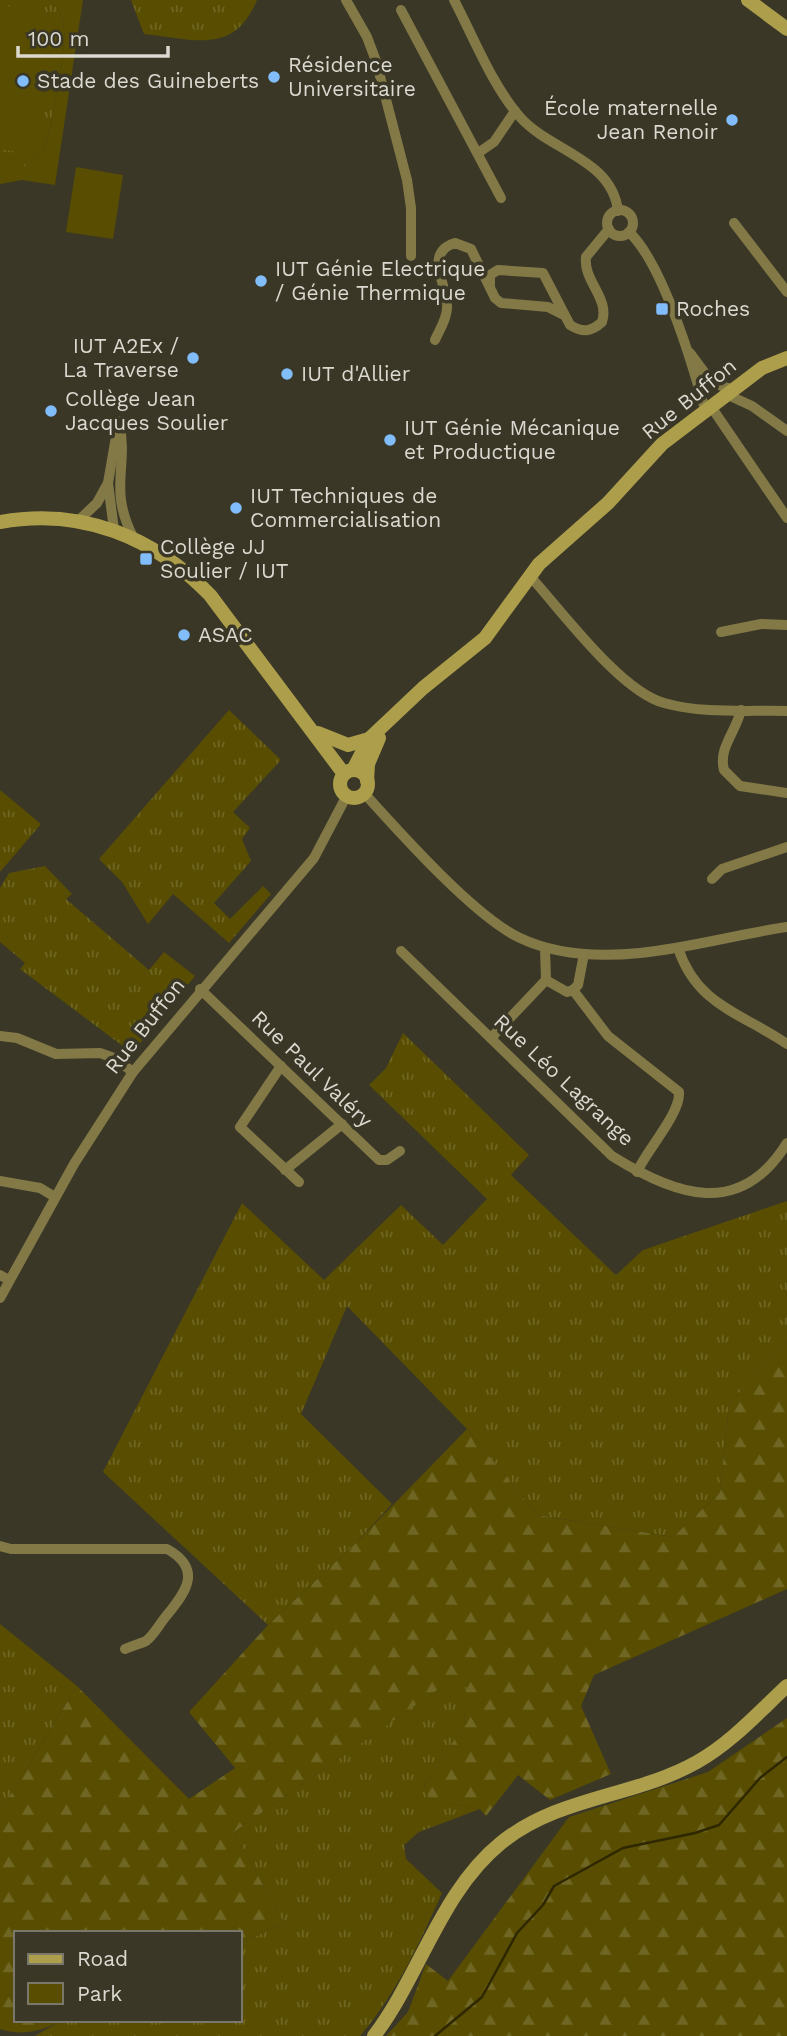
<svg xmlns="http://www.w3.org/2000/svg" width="787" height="2036" font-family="'Work Sans',sans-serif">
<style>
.grass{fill:url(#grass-tufts)}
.forest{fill:url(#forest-firs)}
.park{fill:#584d00}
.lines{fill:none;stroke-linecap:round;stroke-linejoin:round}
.stream{stroke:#2e2700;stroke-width:2.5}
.street{stroke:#827947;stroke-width:10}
.secondary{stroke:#ac9e4b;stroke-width:14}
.poi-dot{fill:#81bdfa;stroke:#3a3727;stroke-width:2.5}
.labels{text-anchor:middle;stroke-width:7;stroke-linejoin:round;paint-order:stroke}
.poi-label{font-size:21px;fill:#dbd9d0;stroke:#3a3727;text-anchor:start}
.street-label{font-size:21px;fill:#dbd9d0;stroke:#3a3727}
</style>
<defs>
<pattern id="grass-tufts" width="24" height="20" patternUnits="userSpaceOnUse" patternTransform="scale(1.75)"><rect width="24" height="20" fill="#584d00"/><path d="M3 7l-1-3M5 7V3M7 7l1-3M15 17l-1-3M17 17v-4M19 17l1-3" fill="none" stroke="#6f6624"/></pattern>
<pattern id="forest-firs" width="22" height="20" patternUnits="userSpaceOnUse" patternTransform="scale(1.75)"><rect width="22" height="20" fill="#584d00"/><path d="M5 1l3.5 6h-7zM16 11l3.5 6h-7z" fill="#6f6624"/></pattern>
</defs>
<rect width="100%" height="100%" fill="#3a3727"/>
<g class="grass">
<path d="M 0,0 L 51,0 C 59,9 63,18 64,29 C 66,48 52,136 42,151 C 32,165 16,173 0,173 Z"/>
<path d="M 131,0 L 257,0 C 234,56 195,39 144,34 Z"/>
<path d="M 229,710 L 281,760 L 233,812 L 250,828 L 242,839 L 251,861 L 214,903 L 230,919 L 263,886 L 271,894 L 229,943 L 173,894 L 148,924 L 122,882 L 99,859 Z"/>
<path d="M 0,790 L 41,824 L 0,872 Z"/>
<path d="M 45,866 L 72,894 L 66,899 L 149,970 L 164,952 L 195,976 L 132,1053 L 20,969 L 25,963 L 0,942 L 0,888 L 9,873 Z"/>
<path d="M 403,1033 L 529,1155 L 511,1175 L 616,1275 L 643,1250 L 787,1201 L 787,1342 L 729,1404 L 720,1492 L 673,1537 L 537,1515 L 467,1429 L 347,1306 L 301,1414 L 392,1504 L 356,1543 L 268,1625 L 103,1472 L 242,1203 L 324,1280 L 401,1205 L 443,1245 L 487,1199 L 369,1085 L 386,1068 Z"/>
<path d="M 0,1624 L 77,1686 L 0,1812 Z"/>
<path d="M 468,1668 L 464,1725 L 424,1786 L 431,1799 L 480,1809 L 419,1832 L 404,1845 L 406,1859 L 442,1893 C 419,1944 397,1993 360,2036 L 35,2036 L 62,2020 L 240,2020 L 240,1943 L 284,1923 L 234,1832 Z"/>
</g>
<g class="forest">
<path d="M 787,1342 L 787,1589 L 594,1675 L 581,1706 L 611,1774 L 550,1800 L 518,1775 L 486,1816 L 480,1809 L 430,1799 L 424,1786 L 464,1725 L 467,1669 L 234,1832 L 284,1923 L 240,1943 L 240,1933 L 16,1933 L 16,2020 L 62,2020 C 42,2032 21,2036 0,2029 L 0,1812 L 77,1686 L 189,1799 L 235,1768 L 189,1712 L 268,1625 L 356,1543 L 467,1429 L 537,1515 L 673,1537 L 720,1492 L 729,1404 Z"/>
<path d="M 787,1718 L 787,2036 L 386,2036 L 408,2012 L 426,1964 L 448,1981 L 569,1817 L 708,1772 Z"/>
</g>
<g class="park">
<path d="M 51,0 L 83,0 L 55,185 L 22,180 L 0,184 L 0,173 C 16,172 32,165 42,151 C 52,136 66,48 64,29 C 63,18 59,9 51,0 Z"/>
<path d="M 0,5 L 56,13 L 36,155 L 0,149 Z"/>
<path d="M 76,167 L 123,175 L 113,239 L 66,232 Z"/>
</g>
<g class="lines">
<path class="stream" d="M 435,2036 L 482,1997 L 517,1933 L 543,1905 L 554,1886 L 623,1848 L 695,1833 L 719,1825 L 760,1778 L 787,1757"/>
<g class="street">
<path d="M 346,0 L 367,37 L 376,61 L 407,180 L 411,208 L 411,256"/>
<path d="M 454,0 C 473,36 493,87 520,117 C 550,151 612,159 618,211"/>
<path d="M 401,10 L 501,198"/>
<path d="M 478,153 L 494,142 L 515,111"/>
<circle cx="620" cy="223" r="13"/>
<path d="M 734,223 L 787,292"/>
<path d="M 629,232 C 663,264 693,366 706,413"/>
<path d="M 490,287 L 490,275 L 498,270 L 543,273 L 570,325 C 583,333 591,332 602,322 C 610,298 583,281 586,257 L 609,229"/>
<path d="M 435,340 C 439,331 447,319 447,308 C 449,287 422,253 455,243 L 471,249 L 495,298 L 501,303 L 548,307 L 564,315"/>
<path d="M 690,353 C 705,372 710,387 735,389"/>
<path d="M 728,395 L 752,406 L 787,431"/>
<path d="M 712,408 L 787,518"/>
<path d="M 119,421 C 129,468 108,487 133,537"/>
<path d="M 78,521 L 97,503 L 108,483"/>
<path d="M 114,530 L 108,483 L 118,425"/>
<path d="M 529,575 C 561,610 620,691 664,703 C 703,714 747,710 787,711"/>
<path d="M 721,632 L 761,624 L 787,625"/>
<path d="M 741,710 C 736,732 718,748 724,770 L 740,786 L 787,793"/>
<path d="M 364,793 C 400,833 475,917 520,938 C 556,955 601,957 640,953 C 690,948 738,934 787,927"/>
<path d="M 712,879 L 722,869 L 787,847"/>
<path d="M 545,948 L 546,980 L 567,992 L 573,990 L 608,1036 L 679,1092 C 681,1113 646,1151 637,1172"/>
<path d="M 678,948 C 697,1006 742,1013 787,1044"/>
<path d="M 401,951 L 612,1156 C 676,1196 740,1219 787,1143"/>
<path d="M 200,989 L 379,1160 L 387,1160 L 400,1151"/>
<path d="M 573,990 L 578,985 L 584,954"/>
<path d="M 0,1036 L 17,1038 L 56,1054 L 100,1053 L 114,1058 L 133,1072"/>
<path d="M 491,1038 L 546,980"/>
<path d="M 281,1066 L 240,1127 L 299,1182"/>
<path d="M 285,1170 L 342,1124"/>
<path d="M 0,1181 L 40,1188 L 55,1197"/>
<path d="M 0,1275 L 9,1280"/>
<path d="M 0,1298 L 74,1164 L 133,1072 L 314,858 L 346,797"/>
<path d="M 0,1546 L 11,1549 L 167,1549 C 203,1569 186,1592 167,1615 C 160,1623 154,1635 146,1641 C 140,1644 131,1646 125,1649"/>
</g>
<g class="secondary">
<path d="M 748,0 L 787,29"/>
<path d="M 0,522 C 81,507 154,537 210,595 L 344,774"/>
<path d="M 318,733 L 348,745 L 369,739"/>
<path d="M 353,770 L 369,739 L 423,688 L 485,638 L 539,564 L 608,503 L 662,444 L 762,368 L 787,358"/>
<circle cx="354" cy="784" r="14"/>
<path d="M 367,781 L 368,764 L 379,738"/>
<path d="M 374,2036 C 421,1974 440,1892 502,1842 C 560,1796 635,1797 697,1762 C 731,1743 759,1712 787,1686"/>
</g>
</g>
<g class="poi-dot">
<circle cx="274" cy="77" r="7"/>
<circle cx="23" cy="81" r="7"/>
<circle cx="732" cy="120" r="7"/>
<circle cx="261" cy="281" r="7"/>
<rect x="655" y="302" width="14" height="14" rx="3.5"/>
<circle cx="193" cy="358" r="7"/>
<circle cx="287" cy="374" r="7"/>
<circle cx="51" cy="411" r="7"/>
<circle cx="390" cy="440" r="7"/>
<circle cx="236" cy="508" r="7"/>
<rect x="139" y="552" width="14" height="14" rx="3.5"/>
<circle cx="184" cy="635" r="7"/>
</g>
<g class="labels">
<g class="poi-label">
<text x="288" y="72">Résidence<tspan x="288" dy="24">Universitaire</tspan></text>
<text x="37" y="88">Stade des Guineberts</text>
<text x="718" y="115" text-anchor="end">École maternelle<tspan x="718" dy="24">Jean Renoir</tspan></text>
<text x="275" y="276">IUT Génie Electrique<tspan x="275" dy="24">/ Génie Thermique</tspan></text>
<text x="676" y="316">Roches</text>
<text x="179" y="353" text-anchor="end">IUT A2Ex /<tspan x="179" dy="24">La Traverse</tspan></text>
<text x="301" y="381">IUT d'Allier</text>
<text x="65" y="406">Collège Jean<tspan x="65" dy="24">Jacques Soulier</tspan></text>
<text x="404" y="435">IUT Génie Mécanique<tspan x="404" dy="24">et Productique</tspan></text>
<text x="250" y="503">IUT Techniques de<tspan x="250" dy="24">Commercialisation</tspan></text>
<text x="160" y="554">Collège JJ<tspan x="160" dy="24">Soulier / IUT</tspan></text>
<text x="198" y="642">ASAC</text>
</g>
<g class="street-label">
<text transform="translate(689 399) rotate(-39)" y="7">Rue Buffon</text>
<text transform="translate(145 1026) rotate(-52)" y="7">Rue Buffon</text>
<text transform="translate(312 1069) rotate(44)" y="7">Rue Paul Valéry</text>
<text transform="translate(564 1080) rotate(43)" y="7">Rue Léo Lagrange</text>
</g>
</g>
<rect x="14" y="1931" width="228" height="91" fill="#3a3727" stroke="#7a786b" stroke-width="2"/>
<rect x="28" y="1954" width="35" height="10" fill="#ac9e4b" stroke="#7a786b" stroke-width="2"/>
<text x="77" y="1966" font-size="21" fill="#dbd9d0">Road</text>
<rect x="28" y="1983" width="35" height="21" fill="#584d00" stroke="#7a786b" stroke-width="2"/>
<text x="77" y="2001" font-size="21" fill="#dbd9d0">Park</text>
<path d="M18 46v10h150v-10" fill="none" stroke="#dbd9d0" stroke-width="3.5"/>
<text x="28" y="46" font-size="21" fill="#dbd9d0" stroke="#3a3727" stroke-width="5" paint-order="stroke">100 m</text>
</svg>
